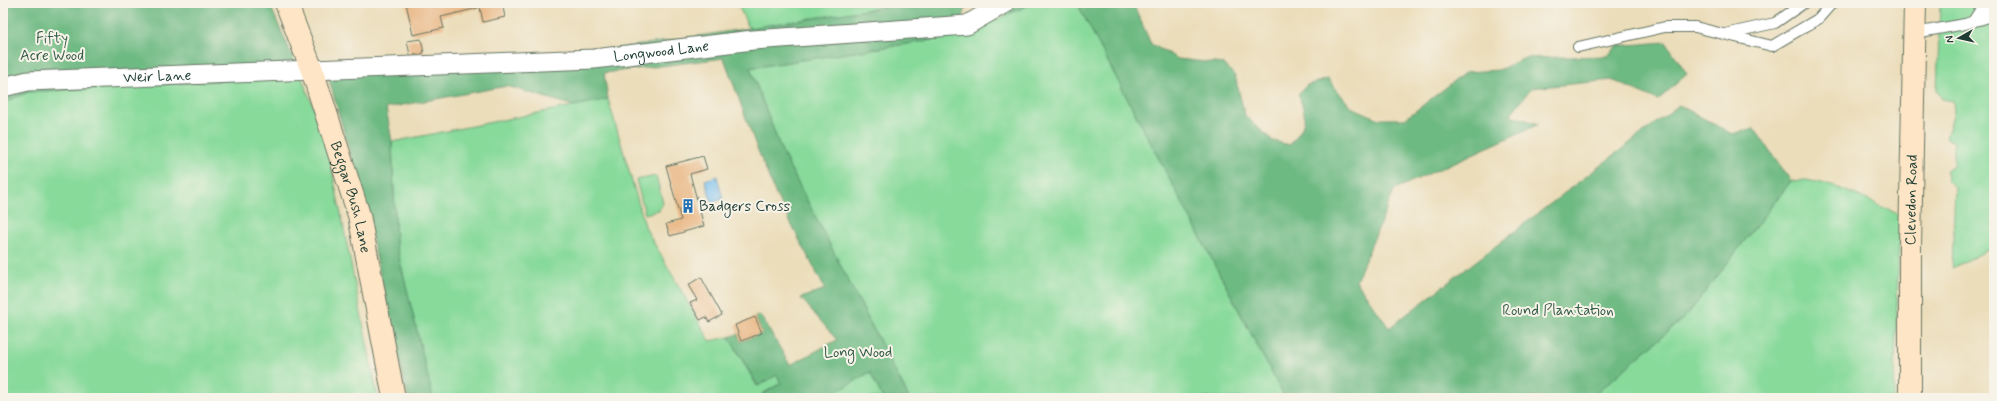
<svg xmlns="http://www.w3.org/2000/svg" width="1997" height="401" font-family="Mynerve,sans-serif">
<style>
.green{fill:#88da9b;stroke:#548c68}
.forest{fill:#6eba83;stroke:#467c5c}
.water{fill:#79bff0;stroke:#4c7e92}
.building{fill:#e9b683}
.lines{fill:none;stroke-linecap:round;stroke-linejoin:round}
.lane-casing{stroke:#667563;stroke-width:12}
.street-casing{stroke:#667563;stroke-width:21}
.secondary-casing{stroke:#667563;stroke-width:24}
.lane{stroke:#fff;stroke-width:10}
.street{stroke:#fff;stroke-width:19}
.secondary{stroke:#fde5c5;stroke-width:22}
.labels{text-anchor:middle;stroke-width:4;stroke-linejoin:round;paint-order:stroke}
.park-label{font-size:15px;fill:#345c49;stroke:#f7f3e8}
.street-label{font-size:15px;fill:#1f3d34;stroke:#f7f3e8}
.poi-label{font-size:15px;fill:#1f3d34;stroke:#f7f3e8;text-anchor:start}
</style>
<rect width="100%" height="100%" fill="#f7f3e8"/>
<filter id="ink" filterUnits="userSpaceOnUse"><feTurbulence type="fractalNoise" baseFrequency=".025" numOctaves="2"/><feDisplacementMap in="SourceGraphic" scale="8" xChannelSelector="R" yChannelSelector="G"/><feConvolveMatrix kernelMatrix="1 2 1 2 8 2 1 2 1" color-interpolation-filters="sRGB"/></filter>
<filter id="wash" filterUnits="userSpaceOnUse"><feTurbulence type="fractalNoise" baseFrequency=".012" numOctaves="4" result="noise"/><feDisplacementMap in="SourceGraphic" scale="16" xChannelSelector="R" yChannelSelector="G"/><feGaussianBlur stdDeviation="0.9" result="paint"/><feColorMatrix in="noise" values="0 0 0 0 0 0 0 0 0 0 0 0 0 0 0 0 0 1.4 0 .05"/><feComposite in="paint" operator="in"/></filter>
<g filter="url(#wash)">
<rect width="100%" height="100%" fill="#ebddb9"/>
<g class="green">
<path d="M 737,3 L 911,3 L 749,28 Z"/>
<path d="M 1034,3 L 1077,3 L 1285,398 L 909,398 L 782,152 L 750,68 L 958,36 Z"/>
<path d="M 1940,3 L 1994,3 L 1994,247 L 1952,268 L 1955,187 L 1947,180 L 1946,171 L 1954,166 L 1954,142 L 1946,138 L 1954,112 L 1953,101 L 1942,99 L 1937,91 Z"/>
<path d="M 301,76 L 325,135 L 378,398 L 3,398 L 3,103 L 28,92 Z"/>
<path d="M 608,99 L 646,229 L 710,341 L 729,337 L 757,386 L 777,375 L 781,383 L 762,394 L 764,398 L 433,398 L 396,244 L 392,142 Z"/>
<path d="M 656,176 L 663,203 L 659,210 L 645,214 L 636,180 Z"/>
<path d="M 1806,180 C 1839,185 1869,201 1900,215 L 1894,398 L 1591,398 L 1687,315 L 1791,181 Z"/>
<path d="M 870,372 L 883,398 L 827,398 Z"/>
</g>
<g class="forest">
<path d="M 3,3 L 269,3 L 301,76 L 28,92 L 3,103 Z"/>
<path d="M 911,3 L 967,3 L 958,36 L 750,68 L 782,152 L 909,398 L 883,398 L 870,372 L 827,398 L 764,398 L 762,395 L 781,383 L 777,375 L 758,386 L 729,337 L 738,334 L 741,341 L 762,333 L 755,317 L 760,315 L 790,365 L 837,340 L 801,298 L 825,289 L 776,195 L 755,143 L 724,58 L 604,73 L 608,99 L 574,106 L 507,86 L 386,108 L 392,142 L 396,244 L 433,398 L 408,398 L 364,202 L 325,65 L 570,56 Z"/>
<path d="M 1008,3 L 1034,3 L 1005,15 Z"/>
<path d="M 1077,3 L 1137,3 L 1135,8 L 1151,44 L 1178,59 L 1224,64 L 1235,76 L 1245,116 L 1273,141 L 1290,145 C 1307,123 1308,119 1298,94 L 1307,85 L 1328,79 L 1351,107 L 1379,119 L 1405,119 L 1466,72 L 1499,70 L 1525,58 L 1608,56 L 1616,46 L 1666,42 L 1687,74 L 1658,100 L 1612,80 L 1531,88 L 1510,115 L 1539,124 L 1395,189 L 1356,281 L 1389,328 L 1679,105 L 1732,134 L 1754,128 L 1791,181 L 1687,315 L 1591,398 L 1285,398 Z"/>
</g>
<path class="water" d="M 717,176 L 723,199 L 712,203 L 705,180 Z"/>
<g id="blocks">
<g class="building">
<path d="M 406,3 L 477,3 L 478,8 L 441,17 L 444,28 L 413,35 Z"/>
<path d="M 479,3 L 502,3 L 505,17 L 483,22 Z"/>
<path d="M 421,39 L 424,53 L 410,55 L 407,41 Z"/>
<path d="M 703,156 L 707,169 L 690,174 L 704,226 L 670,236 L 666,224 L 681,220 L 666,166 Z"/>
<path d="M 701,277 L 722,315 L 709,322 L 706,317 L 700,320 L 690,303 L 697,300 L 688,285 Z"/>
<path d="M 755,317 L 762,333 L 741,341 L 735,325 Z"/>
</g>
</g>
</g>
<g filter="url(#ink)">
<use href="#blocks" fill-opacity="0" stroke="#667563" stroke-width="1"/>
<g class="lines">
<defs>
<g id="lane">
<path d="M 1973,21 L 1979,12 L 1994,3"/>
<path d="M 1915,33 L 1965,24 C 1976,20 1984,20 1994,14"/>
<path d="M 1725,34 L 1775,23 L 1804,3"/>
<path d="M 1578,47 L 1665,27 L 1695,27 L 1772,46 L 1818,19 L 1832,3"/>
</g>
<g id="street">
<path id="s1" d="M 3,87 L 28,81 L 594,59 L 753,40 L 967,25 L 1005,3"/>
</g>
<g id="secondary">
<path id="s2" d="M 286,3 L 312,70 L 359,215 L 394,398"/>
<path id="s3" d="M 1910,398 L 1910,246 L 1915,3"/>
</g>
</defs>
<use href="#lane" class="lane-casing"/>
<use href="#street" class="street-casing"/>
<use href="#secondary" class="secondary-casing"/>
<use href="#lane" class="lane"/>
<use href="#street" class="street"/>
<use href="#secondary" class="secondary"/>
</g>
</g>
<defs>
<symbol id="building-bare" viewBox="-9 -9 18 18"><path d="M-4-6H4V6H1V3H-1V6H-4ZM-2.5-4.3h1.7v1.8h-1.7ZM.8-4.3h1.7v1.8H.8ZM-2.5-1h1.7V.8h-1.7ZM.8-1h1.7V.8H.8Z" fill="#1f6fb2" stroke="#f7f3e8" stroke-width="2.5" paint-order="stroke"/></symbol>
</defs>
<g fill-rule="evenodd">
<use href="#building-bare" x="678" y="196" width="20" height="20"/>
</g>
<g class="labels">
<g class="park-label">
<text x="52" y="43">Fifty<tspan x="52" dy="17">Acre Wood</tspan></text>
<text x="1558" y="315">Round Plantation</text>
<text x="858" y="357">Long Wood</text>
</g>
<g class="street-label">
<text dy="5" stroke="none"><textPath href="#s1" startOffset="660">Longwood Lane</textPath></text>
<text dy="5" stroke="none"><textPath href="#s1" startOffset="155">Weir Lane</textPath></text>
<text dy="5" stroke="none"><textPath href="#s2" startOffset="205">Beggar Bush Lane</textPath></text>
<text dy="5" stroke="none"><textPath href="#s3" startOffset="198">Clevedon Road</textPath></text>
</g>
<g class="poi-label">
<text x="699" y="211">Badgers Cross</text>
</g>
</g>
<rect width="1997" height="401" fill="none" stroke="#f7f3e8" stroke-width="16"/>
<g transform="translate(1959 38) rotate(262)" stroke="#f7f3e8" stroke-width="3" paint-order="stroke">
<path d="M0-3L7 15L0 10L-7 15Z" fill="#1f3d34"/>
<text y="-6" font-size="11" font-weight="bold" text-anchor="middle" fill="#1f3d34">N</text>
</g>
</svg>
